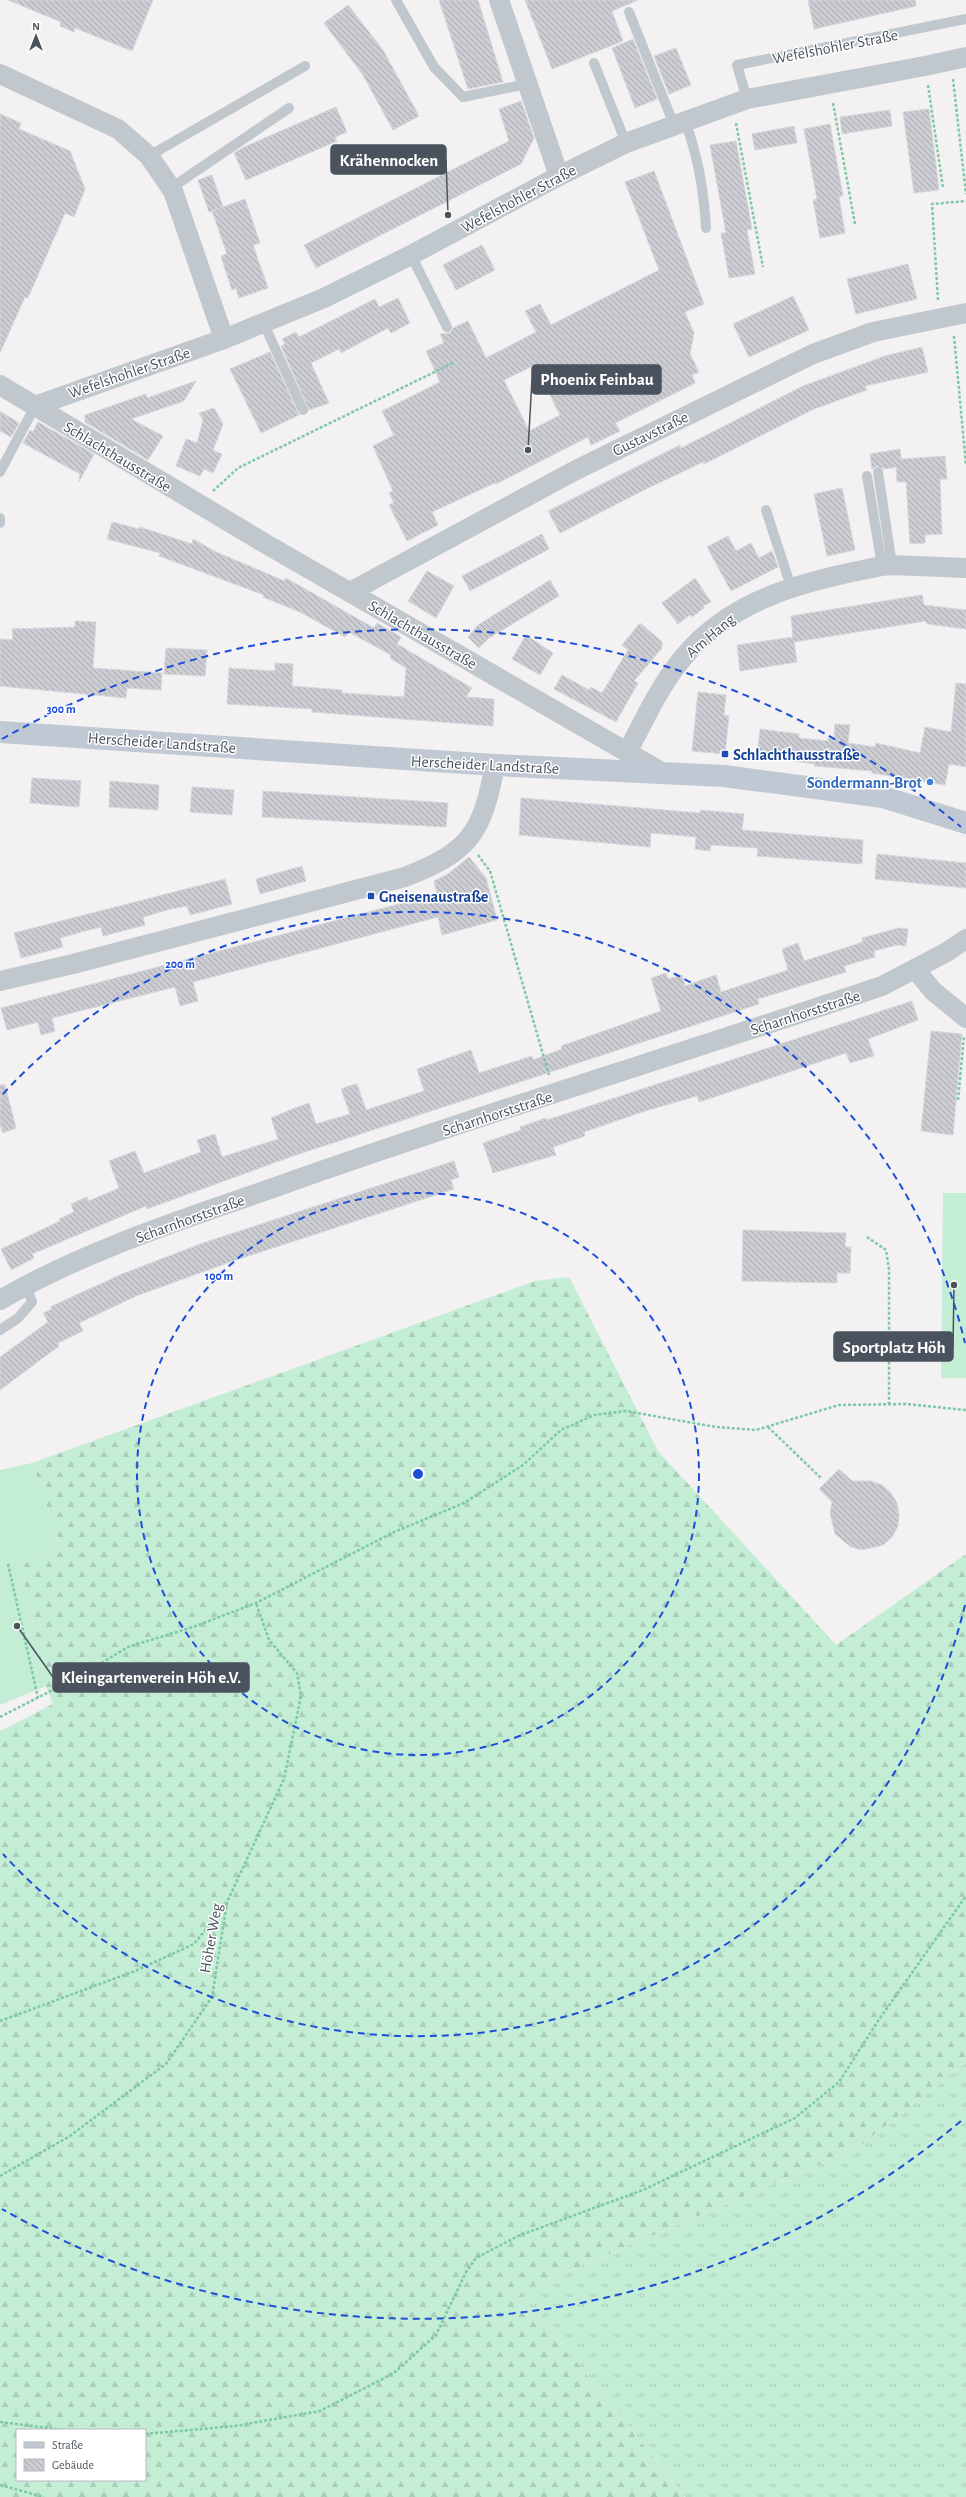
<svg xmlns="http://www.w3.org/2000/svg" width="966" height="2497" font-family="'Alegreya Sans',sans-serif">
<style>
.grass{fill:url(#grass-tufts)}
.forest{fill:url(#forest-firs);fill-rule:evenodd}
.garden{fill:#c3edd4}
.building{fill:url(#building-back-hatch);stroke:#d5d7dc;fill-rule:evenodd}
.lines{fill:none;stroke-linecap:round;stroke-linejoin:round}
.path{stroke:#7cc9a5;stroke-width:2.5;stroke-dasharray:3 2;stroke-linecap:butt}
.lane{stroke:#c0c8ce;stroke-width:10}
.street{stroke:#c0c8ce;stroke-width:20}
.secondary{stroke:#c0c8d3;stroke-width:22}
.ring{fill:none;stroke:#1d4ed8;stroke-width:2;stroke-dasharray:7 5}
.transit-dot{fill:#1a4fb4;stroke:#fff;stroke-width:1.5}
.shop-dot{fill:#3f7fe0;stroke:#fff;stroke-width:1.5}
.labels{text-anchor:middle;stroke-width:3;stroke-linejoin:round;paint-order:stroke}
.street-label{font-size:16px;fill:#4a535d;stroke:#fff}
.transit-label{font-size:16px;font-weight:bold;fill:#164399;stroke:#fff;text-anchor:start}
.shop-label{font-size:16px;font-weight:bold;fill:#366cbe;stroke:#fff;text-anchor:end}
.centre{fill:#1d4ed8;stroke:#fff;stroke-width:2}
.ring-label{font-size:12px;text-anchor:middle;font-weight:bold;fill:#1d4ed8;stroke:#fff;stroke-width:3;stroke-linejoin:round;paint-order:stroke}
.leader{fill:none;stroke:#4a535d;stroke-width:1.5}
.callout-dot{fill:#4a535d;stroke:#fff;stroke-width:1.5}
.callout{fill:#4a535d;stroke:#4a535d;stroke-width:1.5}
.callout-label{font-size:17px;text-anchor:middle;font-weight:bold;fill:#fff}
</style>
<defs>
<pattern id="grass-tufts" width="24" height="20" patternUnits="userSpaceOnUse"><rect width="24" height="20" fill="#c3edd4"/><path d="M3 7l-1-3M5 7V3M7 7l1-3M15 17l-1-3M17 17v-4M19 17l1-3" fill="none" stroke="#a9cdb8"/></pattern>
<pattern id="forest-firs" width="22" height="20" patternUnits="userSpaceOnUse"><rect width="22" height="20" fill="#c3edd4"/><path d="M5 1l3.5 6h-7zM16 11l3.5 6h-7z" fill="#a9cdb8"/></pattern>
<pattern id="building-back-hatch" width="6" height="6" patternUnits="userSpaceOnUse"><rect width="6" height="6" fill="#cbcdd3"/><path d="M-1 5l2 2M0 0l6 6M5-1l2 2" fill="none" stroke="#a7a9ae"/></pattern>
</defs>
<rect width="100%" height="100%" fill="#f3f1f1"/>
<path class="grass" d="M 966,2063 L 966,2497 L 685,2497 L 520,2292 L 857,2148 Z"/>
<path class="forest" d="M 569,1277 L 658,1451 L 836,1645 L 966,1554 L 966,2063 L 857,2148 L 520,2292 L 685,2497 L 0,2497 L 0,1731 L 53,1704 L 46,1686 L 21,1565 L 61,1546 L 32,1463 L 535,1281 ZM 17,2430 L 145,2430 L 145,2480 L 17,2480 Z"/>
<g class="garden">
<path d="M 943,1193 L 966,1193 L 966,1378 L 941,1378 Z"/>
<path d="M 32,1463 L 61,1546 L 21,1565 L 46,1686 L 0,1705 L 0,1470 Z"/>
</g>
<g class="building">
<path d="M 8,0 L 153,0 L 132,51 L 75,28 L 74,32 L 60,26 L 61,22 Z"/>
<path d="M 439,0 L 478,0 L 503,82 L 468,89 Z"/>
<path d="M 525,0 L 638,0 L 612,11 L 623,41 L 552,69 Z"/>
<path d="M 808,0 L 915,0 L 916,6 L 814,29 Z"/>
<path d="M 348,5 L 383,50 L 419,116 L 393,130 L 363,75 L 324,23 Z"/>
<path d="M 633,39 L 657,99 L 635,108 L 612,48 Z"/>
<path d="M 676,48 L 691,85 L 669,94 L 654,56 Z"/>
<path d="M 521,101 L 534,138 L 521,164 L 316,268 L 304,245 L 509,141 L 499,109 Z"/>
<path d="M 336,107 L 347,132 L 335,137 L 337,141 L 246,180 L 234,153 L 244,147 Z"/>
<path d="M 929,109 L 939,190 L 914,193 L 903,112 Z"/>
<path d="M 890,110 L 892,126 L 842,134 L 840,117 Z"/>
<path d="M 0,114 L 21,123 L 19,129 L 70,151 L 85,189 L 74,217 L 65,213 L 28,298 L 25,297 L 0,353 Z"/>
<path d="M 830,124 L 843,196 L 839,197 L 845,233 L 820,238 L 813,200 L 817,199 L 804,129 Z"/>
<path d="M 794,126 L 797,143 L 755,150 L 752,134 Z"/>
<path d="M 736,141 L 752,229 L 747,230 L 755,274 L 729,278 L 721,233 L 726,233 L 710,145 Z"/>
<path d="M 654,171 L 704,304 L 685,312 L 694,333 L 690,354 L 699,372 L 692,375 L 695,383 L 615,423 L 620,431 L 591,445 L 588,437 L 496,484 L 495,483 L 432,512 L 438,525 L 407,541 L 389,505 L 394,503 L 389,493 L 393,491 L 373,446 L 394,435 L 382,411 L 440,382 L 426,351 L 444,343 L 440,334 L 450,333 L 453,328 L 468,321 L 486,358 L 536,332 L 525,311 L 540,304 L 551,325 L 659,270 L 625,182 ZM 535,365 L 560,415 L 529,431 L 504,380 Z"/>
<path d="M 212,175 L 223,207 L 209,212 L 198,180 Z"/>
<path d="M 245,199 L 260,243 L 253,245 L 268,288 L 239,298 L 236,288 L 232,290 L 224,266 L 221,256 L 227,254 L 212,211 Z"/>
<path d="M 482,245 L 495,270 L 456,290 L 443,265 Z"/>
<path d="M 908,264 L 917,299 L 856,314 L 847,279 Z"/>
<path d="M 793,296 L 809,330 L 749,357 L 733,324 Z"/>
<path d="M 398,298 L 410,323 L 391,333 L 388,328 L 341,353 L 339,349 L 311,363 L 329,403 L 309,410 L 281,346 L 285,344 L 282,339 L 296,332 L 299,337 L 375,299 L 379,307 Z"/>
<path d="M 922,347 L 928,372 L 865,386 L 867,390 L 814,409 L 704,464 L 703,462 L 646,489 L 560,533 L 548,511 L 680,445 L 681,448 L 803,386 L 885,356 Z"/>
<path d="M 270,352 L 299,415 L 261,433 L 230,369 Z"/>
<path d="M 196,381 L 184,401 L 131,419 L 163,436 L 148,460 L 85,422 L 85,415 L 146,394 L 147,398 Z"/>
<path d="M 214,408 L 223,424 L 213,450 L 222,454 L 213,473 L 204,469 L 200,476 L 176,466 L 186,439 L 197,443 L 203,420 L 199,413 Z"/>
<path d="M 0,411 L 19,423 L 11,437 L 0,431 Z"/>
<path d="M 38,422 L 94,454 L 79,482 L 80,474 L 23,443 L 30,430 L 33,432 Z"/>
<path d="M 900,449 L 901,459 L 945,456 L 947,479 L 940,479 L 942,534 L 925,535 L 925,543 L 910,544 L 906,482 L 897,482 L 896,467 L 884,469 L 877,466 L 872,469 L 870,454 Z"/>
<path d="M 842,488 L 855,550 L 827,556 L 814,494 Z"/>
<path d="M 112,522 L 139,529 L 140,527 L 192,544 L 193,539 L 216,552 L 273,576 L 284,581 L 286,578 L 374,628 L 377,623 L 401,637 L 397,644 L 472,688 L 466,697 L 494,699 L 493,726 L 312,712 L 312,709 L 227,704 L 229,668 L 275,671 L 275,663 L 293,664 L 292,686 L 342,690 L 342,693 L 404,697 L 406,668 L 390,658 L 391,655 L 349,632 L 345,637 L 300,612 L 263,597 L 264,595 L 159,556 L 160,553 L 107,539 Z"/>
<path d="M 542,534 L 549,549 L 470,591 L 462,576 Z"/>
<path d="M 728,536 L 736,551 L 751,543 L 759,558 L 772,551 L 778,567 L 731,591 L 707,547 Z"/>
<path d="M 427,571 L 454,586 L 436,618 L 408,601 Z"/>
<path d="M 695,578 L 711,602 L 703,606 L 704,608 L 692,617 L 690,615 L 678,624 L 662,603 Z"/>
<path d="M 550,580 L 559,596 L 489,638 L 479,648 L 468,637 L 478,625 Z"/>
<path d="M 922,595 L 924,605 L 966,610 L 966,629 L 927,624 L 926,621 L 794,642 L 797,662 L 740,671 L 737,645 L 793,637 L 791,616 Z"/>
<path d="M 75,621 L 96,622 L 93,668 L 162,673 L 161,690 L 127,688 L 126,698 L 0,686 L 0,639 L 13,640 L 12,629 L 75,627 Z"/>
<path d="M 640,623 L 662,642 L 662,648 L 634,681 L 638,683 L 616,722 L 554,689 L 562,675 L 589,690 L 591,687 L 602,693 L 628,650 L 622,645 Z"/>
<path d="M 526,635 L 553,653 L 540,675 L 512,659 Z"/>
<path d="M 166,648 L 207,650 L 205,676 L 164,674 Z"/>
<path d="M 956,683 L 966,684 L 966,767 L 949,764 L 945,785 L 872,773 L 872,771 L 814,766 L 815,764 L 757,756 L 760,729 L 799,734 L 799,738 L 828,741 L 828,738 L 834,739 L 835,724 L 850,725 L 848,743 L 875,747 L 876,743 L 920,753 L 925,727 L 951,732 Z"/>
<path d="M 698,692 L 726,695 L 724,715 L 729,716 L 725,754 L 692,751 Z"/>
<path d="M 32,778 L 81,781 L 79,807 L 30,803 Z"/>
<path d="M 110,781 L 159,785 L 158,810 L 109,807 Z"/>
<path d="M 192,787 L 234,790 L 232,815 L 190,812 Z"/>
<path d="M 263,791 L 448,803 L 446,827 L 262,817 Z"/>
<path d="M 521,798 L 700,813 L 700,810 L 744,814 L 742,830 L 863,840 L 862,864 L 757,856 L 758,848 L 711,845 L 710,851 L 695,849 L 696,837 L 651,833 L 650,847 L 519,835 Z"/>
<path d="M 877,854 L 966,863 L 966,888 L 875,879 Z"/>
<path d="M 469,857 L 486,878 L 497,920 L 442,935 L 438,917 L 193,982 L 198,1001 L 180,1006 L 175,987 L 52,1018 L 55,1031 L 41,1035 L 38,1022 L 7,1030 L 1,1008 L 437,894 L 434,881 L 448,874 Z"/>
<path d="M 302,866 L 306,881 L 260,894 L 256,879 Z"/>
<path d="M 225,879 L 232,904 L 190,915 L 187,906 L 171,909 L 143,917 L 145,925 L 103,936 L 101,927 L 85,931 L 60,938 L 63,947 L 21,958 L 14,933 Z"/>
<path d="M 898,928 L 908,929 L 906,946 L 897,945 L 874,951 L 875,957 L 844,966 L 846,972 L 758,999 L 759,1004 L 293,1156 L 147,1209 L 146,1206 L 32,1254 L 34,1258 L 11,1270 L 1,1249 L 60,1221 L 59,1219 L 74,1212 L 71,1204 L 87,1197 L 89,1201 L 119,1188 L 109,1161 L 135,1151 L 144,1173 L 201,1152 L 197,1140 L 215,1134 L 222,1157 L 278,1139 L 271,1118 L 295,1108 L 309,1103 L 316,1124 L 350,1114 L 341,1089 L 349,1086 L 357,1084 L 366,1110 L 424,1091 L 417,1069 L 471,1050 L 479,1073 L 532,1056 L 533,1060 L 562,1049 L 561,1046 L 661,1011 L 651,978 L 666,973 L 668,979 L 682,975 L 685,986 L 716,975 L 721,992 L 788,970 L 782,949 L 798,943 L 804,961 L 863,942 L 862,938 Z"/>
<path d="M 912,1001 L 918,1020 L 868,1039 L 874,1056 L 850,1063 L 846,1053 L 699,1102 L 697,1096 L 642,1112 L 584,1132 L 585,1136 L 553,1147 L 556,1155 L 493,1173 L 483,1143 L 521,1130 L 520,1127 L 546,1118 L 547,1120 Z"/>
<path d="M 931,1031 L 962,1034 L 953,1135 L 921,1131 Z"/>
<path d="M 0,1085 L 5,1085 L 16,1128 L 3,1133 L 0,1125 Z"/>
<path d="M 454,1161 L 459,1177 L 451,1180 L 454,1189 L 230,1262 L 136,1296 L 79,1323 L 83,1331 L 58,1343 L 59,1346 L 0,1390 L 0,1357 L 48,1322 L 43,1313 L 52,1309 L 50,1307 L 122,1274 L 203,1243 Z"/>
<path d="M 743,1230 L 846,1233 L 845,1247 L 851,1247 L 850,1273 L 837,1273 L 837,1283 L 742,1281 Z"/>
<path d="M 839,1469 L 852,1481 L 871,1481 L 882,1485 L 891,1493 L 897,1503 L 899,1515 L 898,1526 L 892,1537 L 883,1545 L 862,1550 L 851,1547 L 835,1534 L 830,1513 L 832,1502 L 819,1489 Z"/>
</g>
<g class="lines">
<g class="path">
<path d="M 953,79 L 966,194"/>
<path d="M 928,85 L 943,188"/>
<path d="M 833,103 L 855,224"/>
<path d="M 736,123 L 763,267"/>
<path d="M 938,300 L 932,204 L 966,201"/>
<path d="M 954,336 L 966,465"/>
<path d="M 213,491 L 238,468 L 453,363"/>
<path d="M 478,855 L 490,871 L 549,1075"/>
<path d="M 958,1100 L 964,1036"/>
<path d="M 867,1237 L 886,1250 L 889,1269 L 889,1404"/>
<path d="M 768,1427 L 821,1478"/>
<path d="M 8,1564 L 38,1698"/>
<path d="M 0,1717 L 80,1676 L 128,1647 L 193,1627 L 256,1603 L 394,1532 L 464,1503 L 523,1465 L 561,1430 L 594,1415 L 626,1411 L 716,1427 L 756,1430 L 839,1405 L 906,1404 L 966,1410"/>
<path d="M 0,2021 L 135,1971 L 194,1944 L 227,1903"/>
<path d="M 0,2176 L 70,2136 L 166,2064 L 212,1997 L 227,1902 L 284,1779 L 301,1696 L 297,1673 L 269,1640 L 256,1603"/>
<path d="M 0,2422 L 64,2430"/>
<path d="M 145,2434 L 235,2426 L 320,2411 L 394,2373 L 436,2335 L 466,2272 L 476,2258 L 518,2236 L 643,2190 L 795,2118 L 839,2082 L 878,2021 L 966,1896"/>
<path d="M 0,2485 L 44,2497"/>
</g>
<g class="lane">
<path d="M 396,0 L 434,67 L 463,97 L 527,84"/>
<path d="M 629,12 L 674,125"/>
<path d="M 594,63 L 626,143"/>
<path d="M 747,99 L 737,65 L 966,19"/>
<path d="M 685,121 C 698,156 704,191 706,228"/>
<path d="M 149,156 L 305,66"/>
<path d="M 171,188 L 289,108"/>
<path d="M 411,255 L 447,327"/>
<path d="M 264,324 L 303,410"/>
<path d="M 0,472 L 35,406"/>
<path d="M 878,472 L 892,565"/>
<path d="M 867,476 L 882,566"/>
<path d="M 766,510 L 791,587"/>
<path d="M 0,518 L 0,523"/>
<path d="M 0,1330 L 18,1318 L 32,1302 L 26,1285"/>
</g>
<g class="street">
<path d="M 499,0 L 559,176"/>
<path d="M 0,74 L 118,129 L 149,156 L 173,191 L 224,339 L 324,298 L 411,255 L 559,176 L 626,143 L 747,99 L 925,66 L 966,57"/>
<path d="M 0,385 L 266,544 L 665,774"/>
<path d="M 35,406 L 224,339"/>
<path d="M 350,592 L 576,470 L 813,354 L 873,332 L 966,313"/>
<path d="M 628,751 C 644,720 659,687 682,659 C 732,597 807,581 882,566 L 892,565 L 966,568"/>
<path d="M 915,969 L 933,991 L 966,1018"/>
<path d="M 0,981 L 73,964 L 405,877 C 471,851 482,833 495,765"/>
<path d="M 0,1300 C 89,1248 191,1217 287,1183 C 484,1113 684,1053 882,986 L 945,953 L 966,939"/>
</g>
<path class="secondary" d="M 0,732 L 495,765 L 724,776 L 883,797 L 966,823"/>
</g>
<g class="ring">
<circle cx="418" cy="1474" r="281"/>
<path d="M965 1605A563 563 0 0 1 3 1854M3 1094A563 563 0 0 1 965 1343"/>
<path d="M961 2121A844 844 0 0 1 2 2209M2 739A844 844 0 0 1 961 827"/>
</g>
<g class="transit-dot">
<rect x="721" y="750" width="8" height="8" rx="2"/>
<rect x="367" y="892" width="8" height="8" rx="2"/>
</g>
<circle class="shop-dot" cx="930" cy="782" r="4"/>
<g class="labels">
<g class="street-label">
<text transform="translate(835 46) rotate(-11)" y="6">Wefelshohler Straße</text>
<text transform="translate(518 198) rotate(-28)" y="6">Wefelshohler Straße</text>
<text transform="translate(129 372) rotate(-19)" y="6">Wefelshohler Straße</text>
<text transform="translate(650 433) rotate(-26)" y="6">Gustavstraße</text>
<text transform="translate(118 456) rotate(31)" y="6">Schlachthausstraße</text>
<text transform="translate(423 634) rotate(30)" y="6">Schlachthausstraße</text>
<text transform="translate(710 635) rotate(-40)" y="6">Am Hang</text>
<text transform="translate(162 742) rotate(4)" y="6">Herscheider Landstraße</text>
<text transform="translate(485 764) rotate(3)" y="6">Herscheider Landstraße</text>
<text transform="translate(805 1012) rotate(-18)" y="6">Scharnhorststraße</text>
<text transform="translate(497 1113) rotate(-18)" y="6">Scharnhorststraße</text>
<text transform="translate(190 1218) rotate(-20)" y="6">Scharnhorststraße</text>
<text transform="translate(210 1938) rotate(-80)" y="6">Höher Weg</text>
</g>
<g class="transit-label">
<text x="733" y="760">Schlachthausstraße</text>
<text x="379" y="902">Gneisenaustraße</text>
</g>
<g class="shop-label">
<text x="922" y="788">Sondermann-Brot</text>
</g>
</g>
<circle cx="418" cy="1474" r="6" class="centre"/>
<g class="ring-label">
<text x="61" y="713">300 m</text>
<text x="180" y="968">200 m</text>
<text x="219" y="1280">100 m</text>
</g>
<path class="leader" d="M448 215L446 160M528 450L532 379M954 1285L953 1347M17 1626L53 1677"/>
<g class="callout-dot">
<circle cx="448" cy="215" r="4"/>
<circle cx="528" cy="450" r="4"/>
<circle cx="954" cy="1285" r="4"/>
<circle cx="17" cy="1626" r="4"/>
</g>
<g class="callout">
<rect x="331" y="145" width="115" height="29" rx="4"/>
<rect x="532" y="365" width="129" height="29" rx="4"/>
<rect x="834" y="1332" width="119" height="29" rx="4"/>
<rect x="53" y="1663" width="196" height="29" rx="4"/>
</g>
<g class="callout-label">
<text x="389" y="166">Krähennocken</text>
<text x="597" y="385">Phoenix Feinbau</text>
<text x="894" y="1353">Sportplatz Höh</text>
<text x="151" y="1683">Kleingartenverein Höh e.V.</text>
</g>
<rect x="16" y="2429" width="130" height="52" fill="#ffffff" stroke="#b7babe"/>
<rect x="24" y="2442" width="20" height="6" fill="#c0c8d3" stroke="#b7babe"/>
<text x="52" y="2449" font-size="12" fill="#4a535d">Straße</text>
<rect x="24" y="2459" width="20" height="12" fill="url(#building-back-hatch)" stroke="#b7babe"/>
<text x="52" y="2469" font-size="12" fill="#4a535d">Gebäude</text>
<g transform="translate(36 36)" stroke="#ffffff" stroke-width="3" paint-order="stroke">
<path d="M0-3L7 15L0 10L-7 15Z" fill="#4a535d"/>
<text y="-6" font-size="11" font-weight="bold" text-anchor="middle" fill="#4a535d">N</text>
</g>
</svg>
